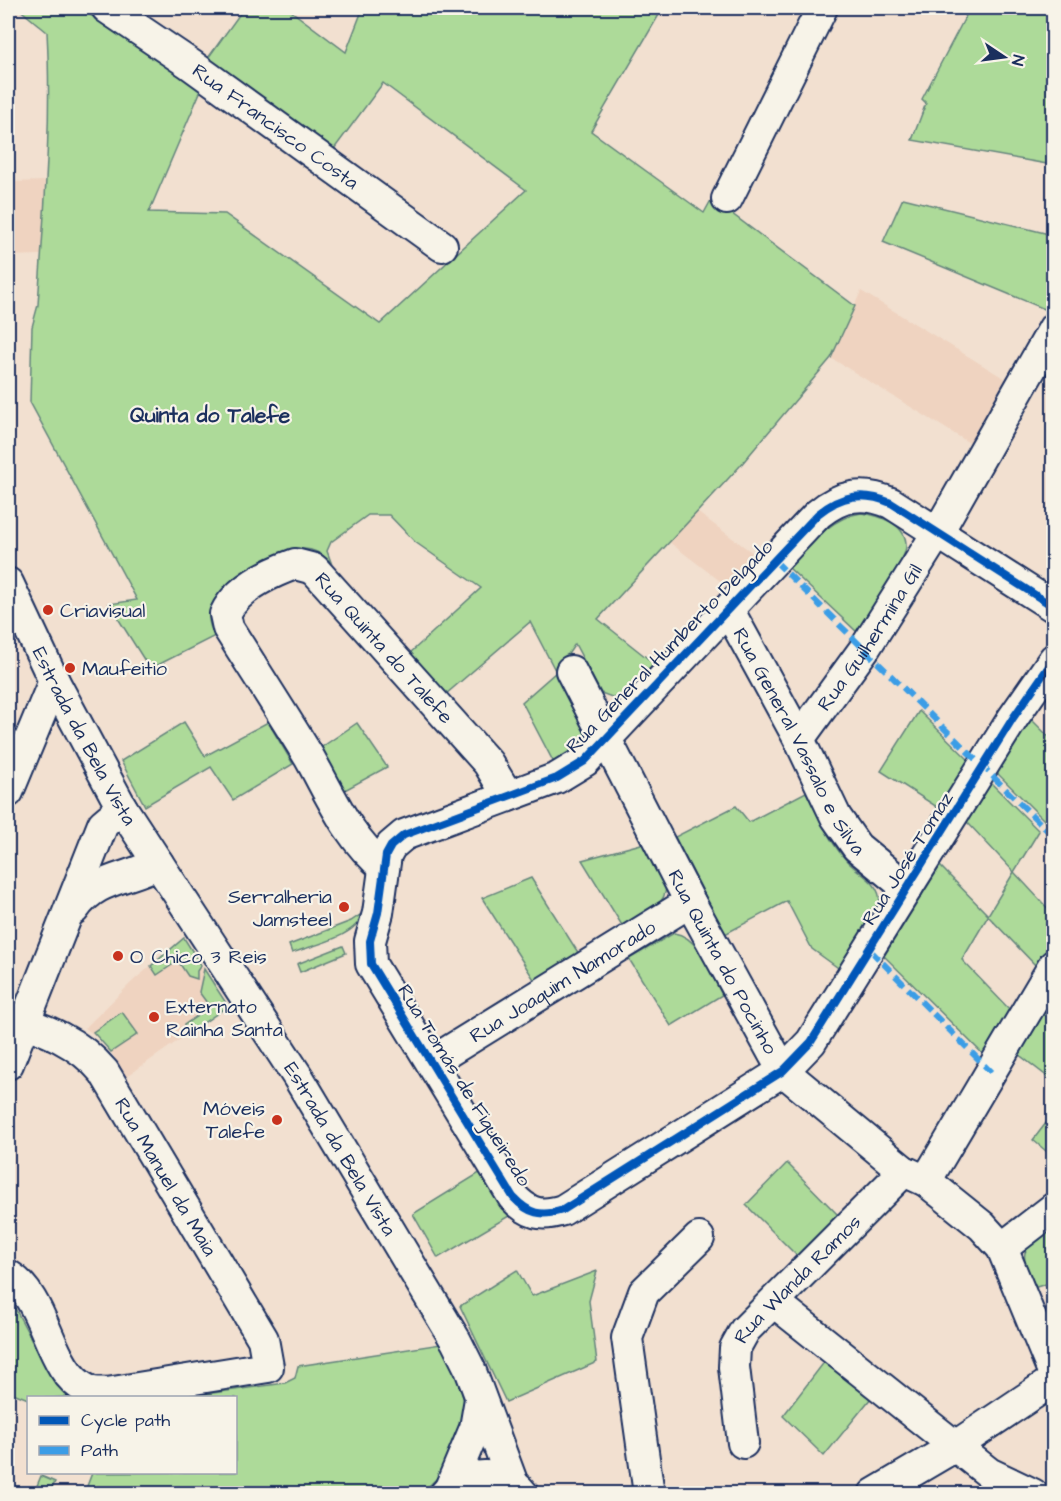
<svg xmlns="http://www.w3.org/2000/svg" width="1061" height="1501" font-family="'Architects Daughter',sans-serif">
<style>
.built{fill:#efd3c0}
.green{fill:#adda99;stroke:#64847c;stroke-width:1.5}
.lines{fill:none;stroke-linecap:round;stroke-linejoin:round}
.minor-casing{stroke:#1b2f5e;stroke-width:34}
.minor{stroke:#f7f3e8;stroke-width:30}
.quiet{stroke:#3b9de6;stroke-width:6;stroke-dasharray:12 6;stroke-linecap:butt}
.cycleway-casing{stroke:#f7f3e8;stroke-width:11}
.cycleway{stroke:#0057b8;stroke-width:8}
.poi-dot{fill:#c8321e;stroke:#f7f3e8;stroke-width:2}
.labels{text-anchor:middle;stroke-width:4.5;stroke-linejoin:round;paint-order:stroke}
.street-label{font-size:20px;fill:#1b2f5e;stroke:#f7f3e8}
.poi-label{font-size:20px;fill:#1b2f5e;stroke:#f7f3e8;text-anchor:start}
.neighbourhood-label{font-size:21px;font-weight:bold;fill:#1b2f5e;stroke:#f7f3e8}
</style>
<rect width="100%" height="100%" fill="#f2e0d0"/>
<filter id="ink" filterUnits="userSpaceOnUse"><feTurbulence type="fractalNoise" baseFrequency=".0167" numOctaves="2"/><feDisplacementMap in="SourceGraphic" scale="12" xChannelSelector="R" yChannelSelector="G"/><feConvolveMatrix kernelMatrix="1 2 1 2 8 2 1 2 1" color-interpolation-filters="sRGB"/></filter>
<g filter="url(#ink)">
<g class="built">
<path d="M 47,181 L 41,255 L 8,256 L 8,182 Z"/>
<path d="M 861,291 L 1007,380 L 971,444 L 831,358 Z"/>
<path d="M 697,512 L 757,556 L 728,587 L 669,542 Z"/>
<path d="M 184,938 L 228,1006 L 126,1077 L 107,1045 L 85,1028 L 134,980 Z"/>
</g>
<g class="green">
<path d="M 18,8 L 80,8 L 201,90 L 149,212 L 225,214 L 380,324 L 526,190 L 383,83 L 334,149 L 208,58 L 244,8 L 287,8 L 346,52 L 363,8 L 663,8 L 591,131 L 704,213 L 710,202 L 732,214 L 855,306 L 831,358 L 740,466 L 598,619 L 656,665 L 632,690 L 617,699 L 601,693 L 575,644 L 556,672 L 589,735 L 567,757 L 554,763 L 522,702 L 556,672 L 530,622 L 446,694 L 410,653 L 481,588 L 415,542 L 389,515 L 368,515 L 331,542 L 327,551 L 331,562 C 322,555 314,548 302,549 C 288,550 275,560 263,567 C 238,581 192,599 215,636 L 150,669 L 109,604 L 137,600 L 30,402 L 32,327 L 38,305 C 44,213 52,123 47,32 Z"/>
<path d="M 970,8 L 1008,8 L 1015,12 L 1019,8 L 1053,8 L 1053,165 L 912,140 L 926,103 L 922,99 Z"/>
<path d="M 903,198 L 1053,235 L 1053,298 L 1047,310 L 883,242 Z"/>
<path d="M 861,513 C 879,515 907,524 906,546 C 906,562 867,616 857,632 L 789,568 C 810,545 829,518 861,513 Z"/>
<path d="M 919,711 L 970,761 L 940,809 L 881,771 Z"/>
<path d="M 1031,719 L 1053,741 L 1053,829 L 997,773 Z"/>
<path d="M 184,722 L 205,756 L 268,722 L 293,764 L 233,800 L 211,767 L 145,806 L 121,761 Z"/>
<path d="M 357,723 L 387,767 L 343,791 L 319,749 Z"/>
<path d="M 991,783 L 1039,831 L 1014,872 L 1053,914 L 1054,944 L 1039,969 L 988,916 L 962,960 L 1013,1013 L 987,1058 L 884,956 L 940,866 L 988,915 L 1014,872 L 967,822 Z"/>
<path d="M 806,792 C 818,816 829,841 847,861 C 860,875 880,881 880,903 L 841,970 L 812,949 L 787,901 L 725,934 L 675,837 L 736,806 L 749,822 Z"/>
<path d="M 645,843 L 666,886 C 666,908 640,917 623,927 L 582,860 Z"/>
<path d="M 531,878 L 579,954 L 535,981 L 482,898 Z"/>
<path d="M 363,913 C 357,937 313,945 292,953 L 289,945 L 351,921 Z"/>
<path d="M 674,933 C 700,937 710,973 722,995 L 671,1026 L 629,959 Z"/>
<path d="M 184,938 L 201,965 L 197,971 L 197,979 L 188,976 L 178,961 L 157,975 L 151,966 Z"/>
<path d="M 343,946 L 346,953 L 300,972 L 297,964 Z"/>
<path d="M 204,969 L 228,1006 L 189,1033 L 184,1025 L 210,1007 L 199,992 Z"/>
<path d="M 1053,1006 L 1053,1081 L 1013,1050 L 1042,1010 Z"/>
<path d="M 122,1012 L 138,1034 L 111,1052 L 93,1032 Z"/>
<path d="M 1053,1114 L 1053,1157 L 1033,1140 Z"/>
<path d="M 787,1163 L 839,1216 L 798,1257 L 746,1205 Z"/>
<path d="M 481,1172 L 509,1216 L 438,1258 L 413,1214 Z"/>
<path d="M 1053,1223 L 1053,1282 L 1033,1288 C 1018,1246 1022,1251 1053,1223 Z"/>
<path d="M 517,1270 L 532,1296 L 597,1271 L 589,1301 L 597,1362 L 506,1402 L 460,1306 Z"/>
<path d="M 8,1295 L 54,1382 L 68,1397 L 28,1399 L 8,1391 Z"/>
<path d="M 441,1344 L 457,1376 L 467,1411 L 440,1475 L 422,1493 L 84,1494 L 92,1473 L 236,1472 L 236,1398 L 184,1397 L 285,1383 L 295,1378 L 298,1366 Z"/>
<path d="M 825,1361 L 871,1398 L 824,1456 L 783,1416 Z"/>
<path d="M 41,1476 L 55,1482 L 50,1493 L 34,1493 Z"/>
</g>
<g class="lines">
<defs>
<g id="minor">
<path id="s1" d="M 107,8 L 190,64 L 442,246"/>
<path d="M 727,199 L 822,8"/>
<path id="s2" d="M 8,583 L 54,681 L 122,808 L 298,1077 L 456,1341 L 470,1369 L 513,1484"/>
<path d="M 1054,607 L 891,503 C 863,491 841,495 818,514 L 585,761 L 557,778 L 404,835 L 391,846 L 386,855 L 378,913 L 370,941 L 371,964 L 513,1197 C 529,1214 541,1217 563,1210 L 783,1071 L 811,1042 L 1013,718 L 1054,659"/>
<path id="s3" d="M 729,611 L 799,739 L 836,817 L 857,847 L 907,888"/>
<path id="s4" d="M 571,671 L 690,902 L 783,1071 L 904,1171 L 926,1181 L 982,1226 L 1002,1248 L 1054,1374"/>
<path id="s5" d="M 799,739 L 865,648 L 938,532 L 1054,328"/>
<path d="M 8,792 L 54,681"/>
<path id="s6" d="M 384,867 C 348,838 331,796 309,757 C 283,714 255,671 228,628 L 225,614 C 237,588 270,573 295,564 L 314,569 L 488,763 L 508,796"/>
<path d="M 74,909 C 96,877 127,880 158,863"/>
<path id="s7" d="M 8,1017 C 45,1029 78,1041 104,1072 L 263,1339 L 268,1367 L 107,1393 C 101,1392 93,1393 88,1390 C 47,1371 48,1299 8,1275"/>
<path id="s8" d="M 433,1061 L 690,902"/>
<path d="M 8,1064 L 103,824 L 122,808"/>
<path d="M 926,1181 L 1054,965"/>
<path d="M 1002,1248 L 1054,1208"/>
<path d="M 774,1302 L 989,1473 L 1033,1494"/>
<path id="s9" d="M 743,1443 L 734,1367 L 735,1348 L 745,1330 L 904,1171"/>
<path d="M 450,1488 L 475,1428 L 480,1399"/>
<path d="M 445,1494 C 466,1471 503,1469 523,1494"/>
<path d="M 649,1494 L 627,1338 L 644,1292 L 699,1238"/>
<path d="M 874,1494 L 954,1447 L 1054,1380"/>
</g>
</defs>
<use href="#minor" class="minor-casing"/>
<use href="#minor" class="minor"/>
<g class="quiet">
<path d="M 775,561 L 1054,837"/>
<path d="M 870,950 L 991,1072"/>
</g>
<defs>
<path id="cycleway" d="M 1054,607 L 891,503 C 863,491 841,495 818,514 L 585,761 L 557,778 L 404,835 L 391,846 L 386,855 L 378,913 L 370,941 L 371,964 L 513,1197 C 529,1214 541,1217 563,1210 L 783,1071 L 811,1042 L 1013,718 L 1054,659"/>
</defs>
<use href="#cycleway" class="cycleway-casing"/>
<use href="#cycleway" class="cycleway"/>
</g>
</g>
<g class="poi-dot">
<circle cx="48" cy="610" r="6"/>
<circle cx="70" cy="668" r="6"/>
<circle cx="344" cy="907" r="6"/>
<circle cx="118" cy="956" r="6"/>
<circle cx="154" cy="1017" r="6"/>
<circle cx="277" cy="1120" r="6"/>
</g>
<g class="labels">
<g class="street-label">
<text dy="7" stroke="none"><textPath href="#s1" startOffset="206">Rua Francisco Costa</textPath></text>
<text dy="7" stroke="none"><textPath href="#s5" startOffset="124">Rua Guilhermina Gil</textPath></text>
<text transform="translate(669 646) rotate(-46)" y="7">Rua General Humberto Delgado</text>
<text dy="7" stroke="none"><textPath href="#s6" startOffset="514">Rua Quinta do Talefe</textPath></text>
<text dy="7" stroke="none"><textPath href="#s2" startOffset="171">Estrada da Bela Vista</textPath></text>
<text dy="7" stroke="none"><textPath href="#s3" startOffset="148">Rua General Vassalo e Silva</textPath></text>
<text transform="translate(907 858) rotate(-58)" y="7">Rua José Tomaz</text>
<text dy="7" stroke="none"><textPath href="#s4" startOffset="328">Rua Quinta do Pocinho</textPath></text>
<text dy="7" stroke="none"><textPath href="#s8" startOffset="152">Rua Joaquim Namorado</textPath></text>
<text transform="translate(465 1085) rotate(58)" y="7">Rua Tomás de Figueiredo</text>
<text dy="7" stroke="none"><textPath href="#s2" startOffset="657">Estrada da Bela Vista</textPath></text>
<text dy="7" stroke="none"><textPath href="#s7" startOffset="234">Rua Manuel da Maia</textPath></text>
<text dy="7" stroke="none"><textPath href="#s9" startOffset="189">Rua Wanda Ramos</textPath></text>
</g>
<g class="poi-label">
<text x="60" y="617">Criavisual</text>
<text x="82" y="675">Maufeitio</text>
<text x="332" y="903" text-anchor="end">Serralheria<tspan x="332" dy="23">Jamsteel</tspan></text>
<text x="130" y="963">O Chico 3 Reis</text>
<text x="166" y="1013">Externato<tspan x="166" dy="23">Rainha Santa</tspan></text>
<text x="265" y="1115" text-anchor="end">Móveis<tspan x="265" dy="23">Talefe</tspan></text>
</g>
<g class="neighbourhood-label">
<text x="210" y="422">Quinta do Talefe</text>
</g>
</g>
<rect width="1061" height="1501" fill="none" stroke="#f7f3e8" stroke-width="30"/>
<rect x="15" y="15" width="1031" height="1471" fill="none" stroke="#1b2f5e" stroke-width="2" filter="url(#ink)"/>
<rect x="27" y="1396" width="210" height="78" fill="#f7f3e8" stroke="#9fa5b1" stroke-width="1.5"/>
<rect x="39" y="1416" width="30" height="9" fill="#0057b8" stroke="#9fa5b1" stroke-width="1.5"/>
<text x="81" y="1426" font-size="18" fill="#1b2f5e">Cycle path</text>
<rect x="39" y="1446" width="30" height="9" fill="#3b9de6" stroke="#9fa5b1" stroke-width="1.5"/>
<text x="81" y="1456" font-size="18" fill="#1b2f5e">Path</text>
<g transform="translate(1004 57) rotate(103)" stroke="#f7f3e8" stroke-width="4.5" paint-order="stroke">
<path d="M0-4.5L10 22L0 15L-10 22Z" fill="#1b2f5e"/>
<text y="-9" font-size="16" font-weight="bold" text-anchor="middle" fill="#1b2f5e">N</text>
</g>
</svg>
